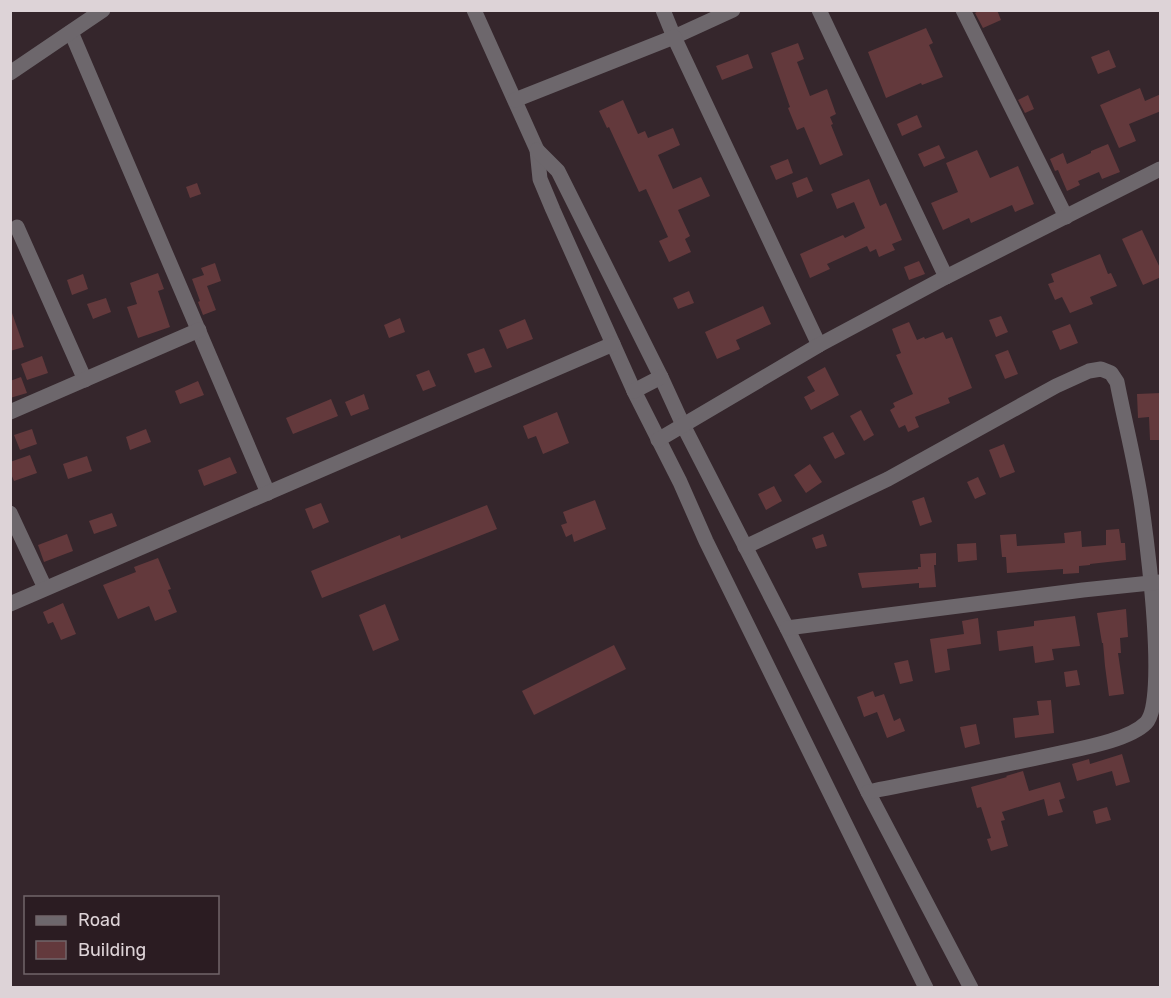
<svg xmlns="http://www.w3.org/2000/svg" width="1171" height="998" font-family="Rubik,sans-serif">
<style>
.building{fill:#63393c}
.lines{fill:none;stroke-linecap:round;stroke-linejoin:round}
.minor{stroke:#6d676c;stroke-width:15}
</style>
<rect width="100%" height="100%" fill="#35262c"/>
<g class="building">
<path d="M 980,10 L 997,10 L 1001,20 L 983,28 L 975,13 Z"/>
<path d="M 926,28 L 933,43 L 929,45 L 943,77 L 922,85 L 921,83 L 886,98 L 868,52 Z"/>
<path d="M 798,43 L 804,59 L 797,62 L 810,96 L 827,89 L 836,114 L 830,117 L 833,124 L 831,125 L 843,155 L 820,165 L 804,127 L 797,130 L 788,108 L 790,107 L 771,53 Z"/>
<path d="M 1109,50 L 1116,67 L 1098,74 L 1091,57 Z"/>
<path d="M 748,54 L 753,68 L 722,80 L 716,66 Z"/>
<path d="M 1140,88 L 1145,101 L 1161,94 L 1161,111 L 1129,124 L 1136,141 L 1119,148 L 1100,105 Z"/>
<path d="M 1028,95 L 1034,109 L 1025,113 L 1018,100 Z"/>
<path d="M 623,100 L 638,134 L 645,131 L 648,138 L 673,128 L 680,145 L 658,155 L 673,189 L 701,177 L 710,196 L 678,210 L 690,236 L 685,239 L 691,252 L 669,262 L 659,241 L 668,237 L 646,189 L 639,192 L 609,127 L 607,128 L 599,111 Z"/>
<path d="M 917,115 L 922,127 L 902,136 L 897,124 Z"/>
<path d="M 1108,144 L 1120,172 L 1102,179 L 1099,172 L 1078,181 L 1080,185 L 1067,191 L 1058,170 L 1055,171 L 1050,159 L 1063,153 L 1067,164 L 1091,153 L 1091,151 Z"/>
<path d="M 939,145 L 945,158 L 924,167 L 918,154 Z"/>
<path d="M 977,150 L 990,178 L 1018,166 L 1034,204 L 1015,212 L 1012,205 L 971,223 L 969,218 L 943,230 L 931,203 L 958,192 L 946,163 Z"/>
<path d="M 788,159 L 793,173 L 776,180 L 770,166 Z"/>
<path d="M 807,177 L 813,191 L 797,198 L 792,183 Z"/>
<path d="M 869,179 L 880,206 L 886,203 L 902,240 L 892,244 L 895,250 L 879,257 L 876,249 L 870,252 L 867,246 L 827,264 L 830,269 L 810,278 L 800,254 L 843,235 L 845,238 L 865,228 L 854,202 L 837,209 L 831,194 Z"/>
<path d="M 197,183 L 201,194 L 190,198 L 186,187 Z"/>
<path d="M 1142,230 L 1161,270 L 1161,277 L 1143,285 L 1122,239 Z"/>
<path d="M 1100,254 L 1108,274 L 1111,273 L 1117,286 L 1090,297 L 1093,304 L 1070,313 L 1062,297 L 1055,300 L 1048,284 L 1054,282 L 1051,274 Z"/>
<path d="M 919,261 L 925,274 L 909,280 L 904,267 Z"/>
<path d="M 215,263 L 221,281 L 207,286 L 216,310 L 203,315 L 198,302 L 200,301 L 192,279 L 204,275 L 201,268 Z"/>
<path d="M 158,273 L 164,289 L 158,291 L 170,327 L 138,338 L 127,307 L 137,304 L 130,283 Z"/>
<path d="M 83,274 L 88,289 L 72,295 L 67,280 Z"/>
<path d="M 689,291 L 694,303 L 678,309 L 673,298 Z"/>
<path d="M 106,298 L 111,312 L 93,319 L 87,304 Z"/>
<path d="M 763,306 L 771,324 L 736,340 L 740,349 L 717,359 L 705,332 Z"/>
<path d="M 12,313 L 24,347 L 10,351 L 10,314 Z"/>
<path d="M 1001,316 L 1008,332 L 996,337 L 989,320 Z"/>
<path d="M 400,318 L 405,332 L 389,338 L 384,325 Z"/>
<path d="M 525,319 L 533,339 L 507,349 L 499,330 Z"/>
<path d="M 909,322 L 917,340 L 924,337 L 925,339 L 943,332 L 946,339 L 952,337 L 972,388 L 948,398 L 950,403 L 915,417 L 919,427 L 908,432 L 905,425 L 899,428 L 890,410 L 895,407 L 893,403 L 913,394 L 896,355 L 901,353 L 892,329 Z"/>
<path d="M 1070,324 L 1078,343 L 1060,350 L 1052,331 Z"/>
<path d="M 484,348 L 492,367 L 475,373 L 467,354 Z"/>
<path d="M 1008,350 L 1018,374 L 1005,379 L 995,355 Z"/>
<path d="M 42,356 L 48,373 L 27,380 L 21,364 Z"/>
<path d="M 825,367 L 839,395 L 811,410 L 804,397 L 815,391 L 807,377 Z"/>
<path d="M 429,370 L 436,386 L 423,391 L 416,375 Z"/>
<path d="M 21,377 L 27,393 L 10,398 L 10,381 Z"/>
<path d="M 198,381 L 204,395 L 180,404 L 175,391 Z"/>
<path d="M 1161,393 L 1161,440 L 1150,440 L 1149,417 L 1138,418 L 1137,394 Z"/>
<path d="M 364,394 L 369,409 L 351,416 L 345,402 Z"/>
<path d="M 331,399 L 338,416 L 293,434 L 286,418 Z"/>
<path d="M 861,410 L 874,435 L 864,441 L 850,416 Z"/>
<path d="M 557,412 L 569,443 L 543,454 L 536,436 L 528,439 L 523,426 Z"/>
<path d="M 32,429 L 37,444 L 20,450 L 14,435 Z"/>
<path d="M 146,429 L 151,442 L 130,450 L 126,437 Z"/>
<path d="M 833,432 L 845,454 L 835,459 L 823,437 Z"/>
<path d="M 1004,444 L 1015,472 L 1000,478 L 989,450 Z"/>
<path d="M 30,455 L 37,473 L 14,481 L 10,472 L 10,462 Z"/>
<path d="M 87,456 L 92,471 L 68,479 L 63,464 Z"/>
<path d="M 230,457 L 237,473 L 204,486 L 198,470 Z"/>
<path d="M 810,464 L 822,482 L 806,493 L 794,475 Z"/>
<path d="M 978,477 L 986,494 L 975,499 L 967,482 Z"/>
<path d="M 774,486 L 782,501 L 766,510 L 758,494 Z"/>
<path d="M 924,497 L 932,522 L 920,526 L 912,501 Z"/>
<path d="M 595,500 L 606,529 L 574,542 L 572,534 L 566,537 L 561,525 L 567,523 L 563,512 Z"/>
<path d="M 321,503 L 329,522 L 313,529 L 305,509 Z"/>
<path d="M 487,505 L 497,529 L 322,598 L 311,571 L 400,535 L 401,539 Z"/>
<path d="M 112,513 L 117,526 L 94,534 L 89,521 Z"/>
<path d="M 1119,529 L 1121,543 L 1125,543 L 1126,560 L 1090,564 L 1090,565 L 1079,566 L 1079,573 L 1063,574 L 1063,569 L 1007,573 L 1006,557 L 1002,557 L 1000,535 L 1016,534 L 1017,546 L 1065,543 L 1064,533 L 1081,531 L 1082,547 L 1106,545 L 1106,530 Z"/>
<path d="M 67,534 L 73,551 L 44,562 L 38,545 Z"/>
<path d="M 823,534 L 827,546 L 816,549 L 812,538 Z"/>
<path d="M 976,543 L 977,560 L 958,562 L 957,544 Z"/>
<path d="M 936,553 L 936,565 L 934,565 L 936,587 L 919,588 L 919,583 L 862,588 L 858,573 L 918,569 L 918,567 L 921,567 L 920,554 Z"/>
<path d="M 158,558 L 171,589 L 168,590 L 177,612 L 155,621 L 149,606 L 118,619 L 103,585 L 136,572 L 134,567 Z"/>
<path d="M 63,603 L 76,634 L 61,640 L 53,622 L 48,624 L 43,612 Z"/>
<path d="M 385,604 L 399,640 L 373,651 L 359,615 Z"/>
<path d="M 1126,609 L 1128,637 L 1120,638 L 1121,653 L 1118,653 L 1124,694 L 1109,696 L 1105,666 L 1103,643 L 1102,643 L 1097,613 Z"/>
<path d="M 1075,616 L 1080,646 L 1052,649 L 1054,660 L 1035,663 L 1033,646 L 999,651 L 997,631 L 1034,626 L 1034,621 Z"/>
<path d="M 978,618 L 981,644 L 947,649 L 950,670 L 935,673 L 930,639 L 964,634 L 962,621 Z"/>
<path d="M 614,645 L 626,669 L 534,715 L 522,691 Z"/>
<path d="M 908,660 L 913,681 L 900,684 L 894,663 Z"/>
<path d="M 1077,670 L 1080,685 L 1066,687 L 1064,672 Z"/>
<path d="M 873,691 L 875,697 L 884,694 L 894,721 L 900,718 L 905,731 L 887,738 L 877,712 L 864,717 L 857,697 Z"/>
<path d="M 1051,700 L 1054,733 L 1015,738 L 1013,718 L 1039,715 L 1037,701 Z"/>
<path d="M 976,724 L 980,744 L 965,748 L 960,727 Z"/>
<path d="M 1122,754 L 1130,782 L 1116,786 L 1112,771 L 1077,781 L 1072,764 L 1089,759 L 1090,764 Z"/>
<path d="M 1023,771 L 1029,791 L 1060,782 L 1065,798 L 1059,800 L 1063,812 L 1048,816 L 1044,799 L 1002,812 L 1005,820 L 1001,821 L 1008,846 L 991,851 L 987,839 L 991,838 L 981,807 L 977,808 L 971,787 L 1007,777 L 1006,776 Z"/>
<path d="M 1107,807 L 1111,820 L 1096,824 L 1093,811 Z"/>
</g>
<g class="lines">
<g class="minor">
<path d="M 474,10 L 537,150 L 540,179 L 553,210 L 634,391 L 680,482 L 706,541 L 926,988"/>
<path d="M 663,10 L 674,37 L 733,10"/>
<path d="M 819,10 L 946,277"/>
<path d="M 963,10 L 1066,217"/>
<path d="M 71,32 L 268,493"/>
<path d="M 10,73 L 103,10"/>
<path d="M 515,100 L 674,37 L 819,345"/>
<path d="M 537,150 L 558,171 L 661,377 L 683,425 L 787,628 L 868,792 L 971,988"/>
<path d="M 17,227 L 85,380"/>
<path d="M 634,391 L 661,377"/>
<path d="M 10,412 L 199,330"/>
<path d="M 658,440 L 819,345 L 946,277 L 1160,169"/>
<path d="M 10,513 L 45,588"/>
<path d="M 745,547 L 888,479 L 1056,386 L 1089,371 L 1101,369 L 1111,373 L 1117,382 C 1125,423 1136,465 1142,507 C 1147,543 1168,701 1146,723 C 1129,740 1083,748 1060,753 C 996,767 932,779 868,792"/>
<path d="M 10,604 L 613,344"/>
<path d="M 787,628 L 1083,590 L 1160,582"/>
</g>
</g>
<rect width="1171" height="998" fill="none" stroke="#ddd3d7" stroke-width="24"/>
<rect x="24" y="896" width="195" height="78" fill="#2b1c22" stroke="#72656a" stroke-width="1.5"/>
<rect x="36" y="916" width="30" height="9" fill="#6d676c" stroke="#72656a" stroke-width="1.5"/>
<text x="78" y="926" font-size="18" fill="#ddd3d7">Road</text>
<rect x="36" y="941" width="30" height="18" fill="#63393c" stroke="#72656a" stroke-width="1.5"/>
<text x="78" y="956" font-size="18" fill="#ddd3d7">Building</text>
</svg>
